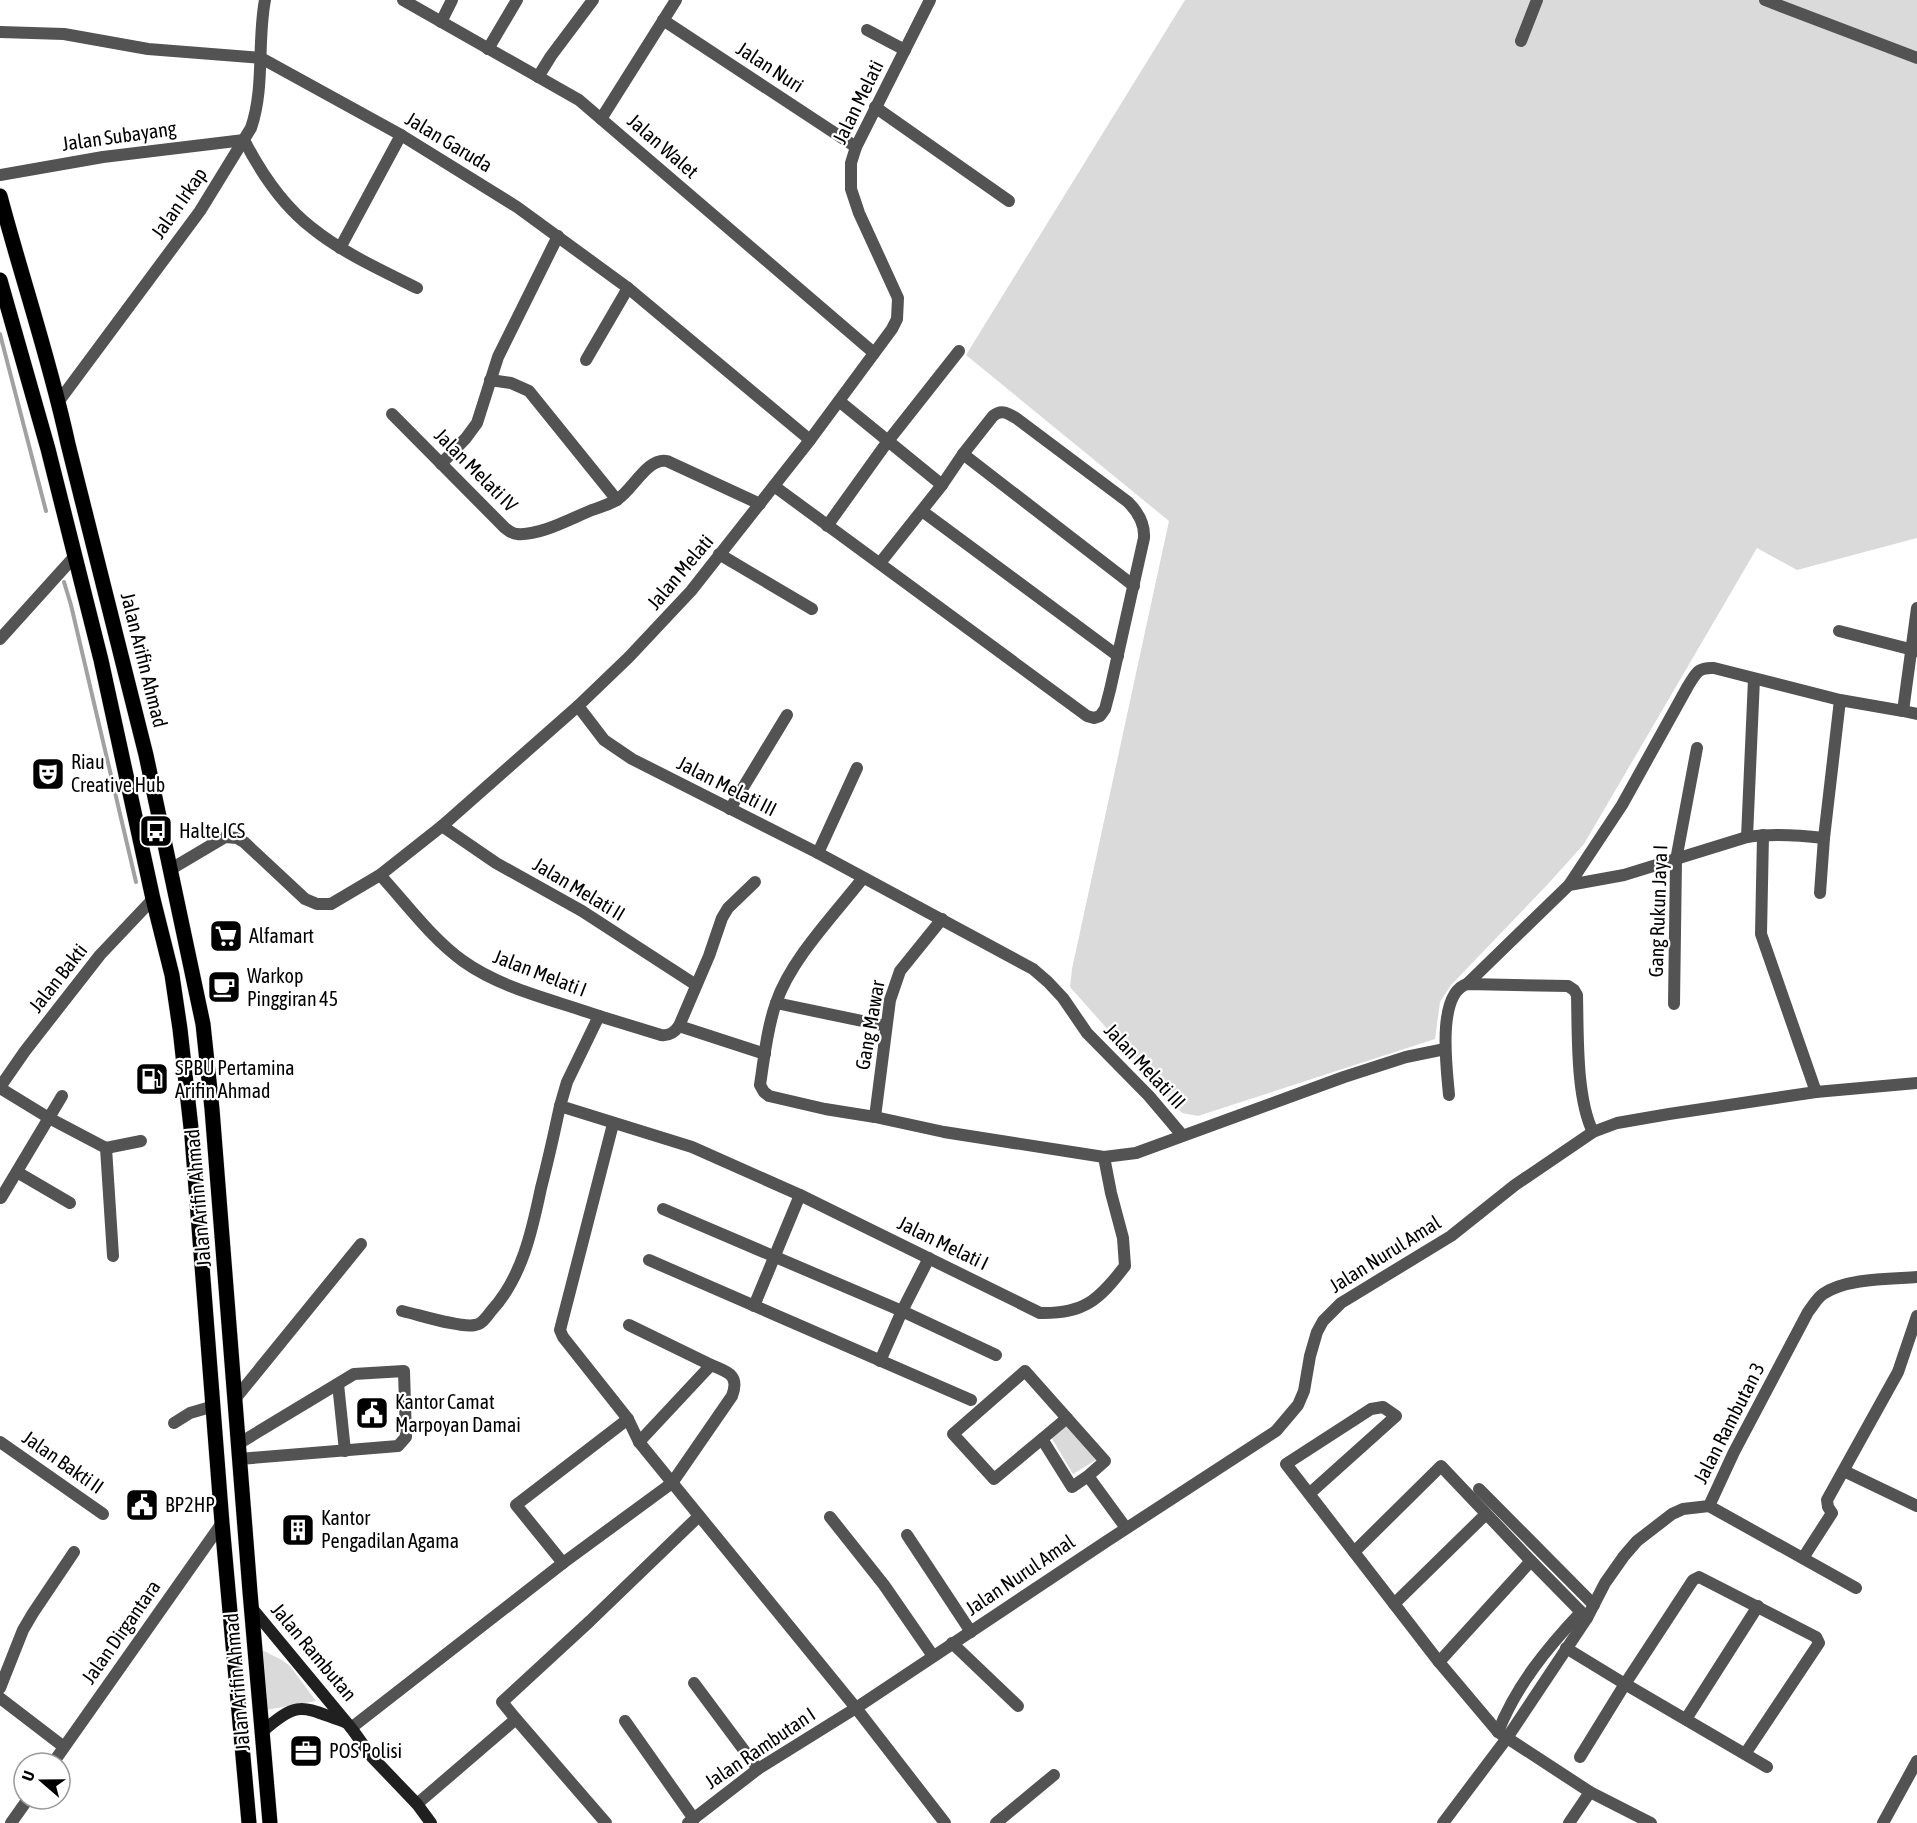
<svg xmlns="http://www.w3.org/2000/svg" width="1917" height="1823" font-family="'Asap Condensed',sans-serif">
<style>
.green{fill:#dadada}
.lines{fill:none;stroke-linecap:round;stroke-linejoin:round}
.stream{stroke:#a1a1a1;stroke-width:4}
.primary-casing{stroke:#dbdbdb;stroke-width:16}
.minor{stroke:#535353;stroke-width:12}
.secondary{stroke:#202020;stroke-width:12}
.primary{stroke:#000;stroke-width:15}
.labels{text-anchor:middle;stroke-width:4.5;stroke-linejoin:round;paint-order:stroke}
.street-label{font-size:20px;fill:#000;stroke:#fff}
.poi-label{font-size:20px;fill:#000;stroke:#fff;text-anchor:start}
</style>
<rect width="100%" height="100%" fill="#fff"/>
<g class="green">
<path d="M 1185,0 L 1917,0 L 1917,538 L 1797,570 L 1757,548 L 1584,844 L 1548,884 L 1451,985 L 1440,1002 L 1435,1039 L 1198,1116 L 1182,1113 L 1070,987 L 1072,969 L 1169,521 L 966,355 Z"/>
<path d="M 1066,1426 L 1096,1460 L 1073,1474 L 1051,1437 Z"/>
<path d="M 260,1649 L 282,1660 L 290,1666 L 316,1701 L 266,1710 Z"/>
</g>
<g class="lines">
<g class="stream">
<path d="M 0,334 L 46,511"/>
<path d="M 64,582 L 71,605 L 136,882"/>
</g>
<defs>
<g id="primary">
<path d="M 0,196 C 22,279 50,360 68,444 L 146,755 L 203,1024 L 212,1109 L 250,1592 L 270,1823"/>
<path d="M 0,280 L 48,449 L 101,660 L 153,899 L 172,975 L 180,1029 L 192,1137 L 222,1523 L 249,1823"/>
</g>
</defs>
<use href="#primary" class="primary-casing"/>
<g class="minor">
<path d="M 403,0 L 579,100 L 874,353"/>
<path d="M 1765,0 L 1917,58"/>
<path d="M 663,20 L 856,147"/>
<path d="M 441,22 L 452,0"/>
<path d="M 867,30 L 905,50"/>
<path d="M 0,32 L 64,34 L 148,49 L 261,58 L 401,135 L 517,207 L 628,288 L 810,440"/>
<path d="M 1521,41 L 1537,0"/>
<path d="M 488,49 L 517,0"/>
<path d="M 538,77 L 551,56 L 593,0"/>
<path d="M 875,107 L 1009,201"/>
<path d="M 601,119 L 676,0"/>
<path d="M 0,175 L 103,157 L 244,140 C 261,173 282,205 312,228 C 343,253 381,270 417,288"/>
<path d="M 340,248 L 401,135"/>
<path d="M 586,360 L 628,288"/>
<path d="M 490,380 L 511,383 L 529,391 L 617,500"/>
<path d="M 59,401 L 200,211 L 251,128 C 265,87 257,42 265,0"/>
<path d="M 839,401 L 942,485 L 880,563"/>
<path d="M 392,414 L 505,528 C 509,531 512,534 517,534 C 540,536 572,518 592,510 C 601,507 611,504 618,499 C 633,489 648,457 667,461 L 760,504"/>
<path d="M 963,454 L 1134,586"/>
<path d="M 441,464 L 466,438 L 477,423 L 498,357 L 558,236"/>
<path d="M 774,486 L 1087,716 L 1094,718 L 1100,716 L 1105,709 L 1110,690 L 1144,538 C 1145,523 1138,512 1128,502 L 1016,418 C 1007,413 1002,409 993,416 L 963,454 L 942,485"/>
<path d="M 922,511 L 1118,656"/>
<path d="M 827,526 L 888,441 L 959,351"/>
<path d="M 719,554 L 812,609"/>
<path d="M 1839,631 L 1917,651"/>
<path d="M 0,639 L 74,557"/>
<path d="M 578,706 L 604,740 L 632,759 L 818,853 L 1033,969 L 1048,982 L 1063,998 L 1087,1033 L 1149,1096 L 1182,1135"/>
<path d="M 1903,711 L 1917,714"/>
<path d="M 730,809 L 787,715"/>
<path d="M 442,826 L 496,863 L 582,911 L 696,985"/>
<path d="M 1763,835 L 1761,934 L 1816,1092"/>
<path d="M 1747,837 L 1754,679"/>
<path d="M 818,853 L 857,768"/>
<path d="M 171,869 L 225,837 L 237,838 L 244,842 L 305,899 L 317,904 L 331,904 L 380,875 L 442,826 L 578,706 L 629,657 L 691,591 L 810,440 L 892,329 L 897,319 L 898,298 L 859,213 L 851,189 L 851,163 L 856,147 L 930,0"/>
<path d="M 380,875 C 406,903 432,939 463,961 C 502,989 554,1000 599,1016 L 567,1082 L 560,1106 L 692,1147 L 800,1195 L 1040,1313 C 1084,1314 1099,1300 1125,1266 L 1123,1238 L 1111,1193 L 1104,1157 L 944,1132 L 875,1117 L 825,1109 L 769,1096 L 764,1092 L 760,1085 C 764,1059 767,1028 776,1003 C 791,959 834,915 863,878"/>
<path d="M 1569,885 L 1622,805 L 1688,686 C 1696,674 1697,667 1714,668 L 1840,700"/>
<path d="M 1820,893 L 1824,838 L 1840,700 L 1903,711 L 1917,608"/>
<path d="M 1467,984 L 1569,885 L 1624,875 L 1747,837 C 1773,833 1798,835 1824,838"/>
<path d="M 776,1003 L 886,1026"/>
<path d="M 1674,1004 L 1676,860 L 1697,748"/>
<path d="M 599,1016 L 661,1035 C 669,1036 674,1033 679,1026 L 709,956 L 722,918 L 728,908 L 755,882"/>
<path d="M 679,1026 L 765,1054"/>
<path d="M 0,1087 L 25,1051 L 100,955 L 153,899"/>
<path d="M 0,1088 L 49,1118 L 106,1148 L 113,1256"/>
<path d="M 1449,1095 C 1447,1070 1436,994 1467,984 L 1568,986 L 1574,990 L 1577,995 C 1578,1034 1576,1098 1593,1132"/>
<path d="M 875,1117 L 890,1000 L 900,971 L 942,919"/>
<path d="M 613,1124 L 560,1330 L 563,1337 L 628,1419 L 639,1442 L 856,1708 L 945,1823"/>
<path d="M 106,1148 L 141,1141"/>
<path d="M 1104,1157 L 1136,1153 L 1344,1077 L 1406,1057 L 1445,1049"/>
<path d="M 17,1172 L 70,1203"/>
<path d="M 1,1198 L 62,1096"/>
<path d="M 663,1209 L 902,1311 L 996,1355"/>
<path d="M 649,1260 L 971,1400"/>
<path d="M 754,1306 L 800,1195"/>
<path d="M 402,1311 C 420,1315 459,1328 475,1325 C 483,1324 487,1316 492,1310 C 522,1277 532,1231 541,1188 C 548,1161 554,1134 560,1106"/>
<path d="M 629,1325 L 711,1365"/>
<path d="M 880,1361 L 902,1311 L 929,1258"/>
<path d="M 338,1384 L 345,1451"/>
<path d="M 235,1399 L 361,1244"/>
<path d="M 174,1423 L 190,1413 L 214,1406"/>
<path d="M 1042,1439 L 1067,1418"/>
<path d="M 0,1442 L 103,1514"/>
<path d="M 238,1444 L 354,1374 L 404,1371 L 406,1437 L 398,1446 L 239,1459"/>
<path d="M 1844,1471 L 1917,1506"/>
<path d="M 1088,1476 L 1105,1461 L 1025,1371 L 953,1434 L 994,1479 L 1042,1439 L 1072,1487 L 1088,1476 L 1126,1528"/>
<path d="M 1479,1489 L 1594,1605"/>
<path d="M 1309,1494 L 1396,1416 L 1383,1407 L 1371,1409 L 1286,1464 L 1439,1662 L 1498,1732 L 1590,1792 L 1651,1823"/>
<path d="M 1709,1506 L 1856,1588"/>
<path d="M 830,1517 L 884,1585 L 933,1656"/>
<path d="M 907,1535 L 971,1632"/>
<path d="M 1354,1552 L 1441,1466 L 1531,1561 L 1587,1618"/>
<path d="M 1803,1558 L 1832,1513 L 1828,1507 L 1827,1500 L 1898,1372 L 1917,1316"/>
<path d="M 563,1563 L 516,1505 L 628,1419"/>
<path d="M 1394,1604 L 1486,1514"/>
<path d="M 952,1643 L 1018,1706"/>
<path d="M 1566,1648 L 1625,1684 L 1580,1757"/>
<path d="M 1439,1662 L 1531,1561"/>
<path d="M 694,1683 L 758,1769"/>
<path d="M 0,1688 L 23,1630 L 33,1613 L 74,1552"/>
<path d="M 0,1698 L 64,1747"/>
<path d="M 516,1719 L 502,1702 L 590,1621 L 699,1516"/>
<path d="M 1686,1719 L 1758,1606"/>
<path d="M 625,1721 L 694,1819"/>
<path d="M 351,1728 L 563,1563 L 672,1483 L 732,1396 C 740,1375 728,1372 711,1365 L 639,1442"/>
<path d="M 1498,1732 C 1516,1686 1547,1648 1581,1612"/>
<path d="M 1745,1754 L 1819,1643 L 1816,1637 L 1699,1577 L 1693,1580 L 1625,1684 L 1767,1767"/>
<path d="M 53,1763 L 222,1523"/>
<path d="M 417,1804 L 516,1719 L 606,1823"/>
<path d="M 11,1823 L 28,1799"/>
<path d="M 688,1823 L 758,1769 L 856,1708 L 1107,1541 L 1276,1431 L 1298,1405 L 1304,1391 L 1310,1356 L 1317,1332 L 1323,1321 L 1341,1303 L 1451,1236 L 1515,1185 L 1593,1132 L 1617,1123 L 1669,1114 L 1816,1092 L 1917,1083"/>
<path d="M 996,1823 L 1054,1775"/>
<path d="M 1443,1823 L 1507,1738 L 1587,1618 L 1605,1583 L 1624,1556 L 1637,1541 L 1672,1514 L 1683,1509 L 1709,1506 L 1734,1452 L 1808,1312 C 1813,1306 1817,1298 1823,1294 C 1846,1278 1890,1279 1917,1277"/>
<path d="M 1569,1823 L 1590,1792"/>
<path d="M 1883,1823 L 1917,1761"/>
</g>
<g class="secondary">
<path d="M 251,1607 L 352,1729 L 372,1757 L 417,1804 L 431,1823"/>
<path d="M 262,1732 C 299,1699 302,1707 345,1722"/>
</g>
<use href="#primary" class="primary"/>
</g>
<defs>
<symbol id="theatre-square" viewBox="-11 -11 22 22"><rect x="-9" y="-9" width="18" height="18" rx="4" fill="#000" stroke="#fff"/><path d="M-5-5.5Q0-4 5-5.5V0Q5 5 0 6Q-5 5-5 0ZM-3.3-2.5H-1v1.5H-3.3ZM1-2.5H3.3v1.5H1ZM-2.8 1Q0 5.5 2.8 1Z" fill="#fff"/></symbol>
<symbol id="bus-square" viewBox="-11 -11 22 22"><rect x="-9" y="-9" width="18" height="18" rx="4" fill="#000" stroke="#fff"/><path d="M-5-6H5V4H4V6H2V4H-2V6H-4V4H-5ZM-3.5-4V0h7V-4ZM-3.5 1.2v1.5H-2V1.2ZM2 1.2v1.5H3.5V1.2Z" fill="#fff"/></symbol>
<symbol id="supermarket-square" viewBox="-11 -11 22 22"><rect x="-9" y="-9" width="18" height="18" rx="4" fill="#000" stroke="#fff"/><path d="M-6-5.5h2.5l.6 2H6L4.5 2H-2.5L-4.4-4H-6ZM-1.5 3.2a1.3 1.3 0 1 0 .1 0ZM3 3.2a1.3 1.3 0 1 0 .1 0Z" fill="#fff"/></symbol>
<symbol id="cafe-square" viewBox="-11 -11 22 22"><rect x="-9" y="-9" width="18" height="18" rx="4" fill="#000" stroke="#fff"/><path d="M-5.5-4.5H6V0H3Q3 3.5 0 3.5H-2.5Q-5.5 3.5-5.5 0ZM3-3.2v2h1.7v-2ZM-6 4.5H4V6H-6Z" fill="#fff"/></symbol>
<symbol id="fuel-square" viewBox="-11 -11 22 22"><rect x="-9" y="-9" width="18" height="18" rx="4" fill="#000" stroke="#fff"/><path d="M-5.5-6h7V0h2V4h1.3V-2.5L3-4.5l.8-.8L6-3V5H2.5V1h-1V6h-7ZM-4.2-4.7v3.2H.2V-4.7Z" fill="#fff"/></symbol>
<symbol id="civic-square" viewBox="-11 -11 22 22"><rect x="-9" y="-9" width="18" height="18" rx="4" fill="#000" stroke="#fff"/><path d="M-.6-6.5H3V-4.5H.6V-3L4-1V1h2V6H-6V1h2V-1L-.6-3ZM-1.2 2.5V6h2.4V2.5Z" fill="#fff"/></symbol>
<symbol id="building-square" viewBox="-11 -11 22 22"><rect x="-9" y="-9" width="18" height="18" rx="4" fill="#000" stroke="#fff"/><path d="M-4-6H4V6H1V3H-1V6H-4ZM-2.5-4.3h1.7v1.8h-1.7ZM.8-4.3h1.7v1.8H.8ZM-2.5-1h1.7V.8h-1.7ZM.8-1h1.7V.8H.8Z" fill="#fff"/></symbol>
<symbol id="office-square" viewBox="-11 -11 22 22"><rect x="-9" y="-9" width="18" height="18" rx="4" fill="#000" stroke="#fff"/><path d="M-6-3h4V-5.5h4V-3h4V5H-6ZM-1-4.5V-3h2v-1.5ZM-6 0V1H6V0Z" fill="#fff"/></symbol>
</defs>
<g fill-rule="evenodd">
<use href="#theatre-square" x="29" y="755" width="38" height="38"/>
<use href="#bus-square" x="137" y="812" width="38" height="38"/>
<use href="#supermarket-square" x="207" y="917" width="38" height="38"/>
<use href="#cafe-square" x="205" y="968" width="38" height="38"/>
<use href="#fuel-square" x="133" y="1060" width="38" height="38"/>
<use href="#civic-square" x="353" y="1394" width="38" height="38"/>
<use href="#civic-square" x="123" y="1486" width="38" height="38"/>
<use href="#building-square" x="279" y="1511" width="38" height="38"/>
<use href="#office-square" x="287" y="1732" width="38" height="38"/>
</g>
<g class="labels">
<g class="street-label">
<text transform="translate(770 67) rotate(33)" y="7">Jalan Nuri</text>
<text transform="translate(858 102) rotate(-64)" y="7">Jalan Melati</text>
<text transform="translate(119 136) rotate(-8)" y="7">Jalan Subayang</text>
<text transform="translate(449 142) rotate(31)" y="7">Jalan Garuda</text>
<text transform="translate(663 146) rotate(41)" y="7">Jalan Walet</text>
<text transform="translate(179 203) rotate(-55)" y="7">Jalan Irkap</text>
<text transform="translate(476 470) rotate(45)" y="7">Jalan Melati IV</text>
<text transform="translate(680 572) rotate(-50)" y="7">Jalan Melati</text>
<text transform="translate(144 660) rotate(76)" y="7">Jalan Arifin Ahmad</text>
<text transform="translate(727 786) rotate(27)" y="7">Jalan Melati III</text>
<text transform="translate(579 889) rotate(31)" y="7">Jalan Melati II</text>
<text transform="translate(1658 911) rotate(-88)" y="7">Gang Rukun Jaya I</text>
<text transform="translate(540 973) rotate(21)" y="7">Jalan Melati I</text>
<text transform="translate(58 978) rotate(-52)" y="7">Jalan Bakti</text>
<text transform="translate(870 1025) rotate(-80)" y="7">Gang Mawar</text>
<text transform="translate(1145 1066) rotate(47)" y="7">Jalan Melati III</text>
<text transform="translate(198 1198) rotate(-95)" y="7">Jalan Arifin Ahmad</text>
<text transform="translate(943 1243) rotate(26)" y="7">Jalan Melati I</text>
<text transform="translate(1385 1254) rotate(-32)" y="7">Jalan Nurul Amal</text>
<text transform="translate(1729 1423) rotate(-63)" y="7">Jalan Rambutan 3</text>
<text transform="translate(63 1462) rotate(35)" y="7">Jalan Bakti II</text>
<text transform="translate(1020 1575) rotate(-34)" y="7">Jalan Nurul Amal</text>
<text transform="translate(121 1632) rotate(-55)" y="7">Jalan Dirgantara</text>
<text transform="translate(314 1652) rotate(50)" y="7">Jalan Rambutan</text>
<text transform="translate(237 1682) rotate(-95)" y="7">Jalan Arifin Ahmad</text>
<text transform="translate(760 1748) rotate(-34)" y="7">Jalan Rambutan I</text>
</g>
<g class="poi-label">
<text x="71" y="769">Riau<tspan x="71" dy="23">Creative Hub</tspan></text>
<text x="179" y="838">Halte ICS</text>
<text x="249" y="943">Alfamart</text>
<text x="247" y="983">Warkop<tspan x="247" dy="23">Pinggiran 45</tspan></text>
<text x="175" y="1075">SPBU Pertamina<tspan x="175" dy="23">Arifin Ahmad</tspan></text>
<text x="395" y="1409">Kantor Camat<tspan x="395" dy="23">Marpoyan Damai</tspan></text>
<text x="165" y="1512">BP2HP</text>
<text x="321" y="1525">Kantor<tspan x="321" dy="23">Pengadilan Agama</tspan></text>
<text x="329" y="1758">POS Polisi</text>
</g>
</g>
<g transform="translate(42 1781) rotate(290)"><circle r="28" fill="#ffffff" stroke="#999999" stroke-width="1.5"/>
<path d="M0-4.5L10 22L0 15L-10 22Z" fill="#000000"/>
<text y="-9" font-size="16" font-weight="bold" text-anchor="middle" fill="#000000">U</text>
</g>
</svg>
